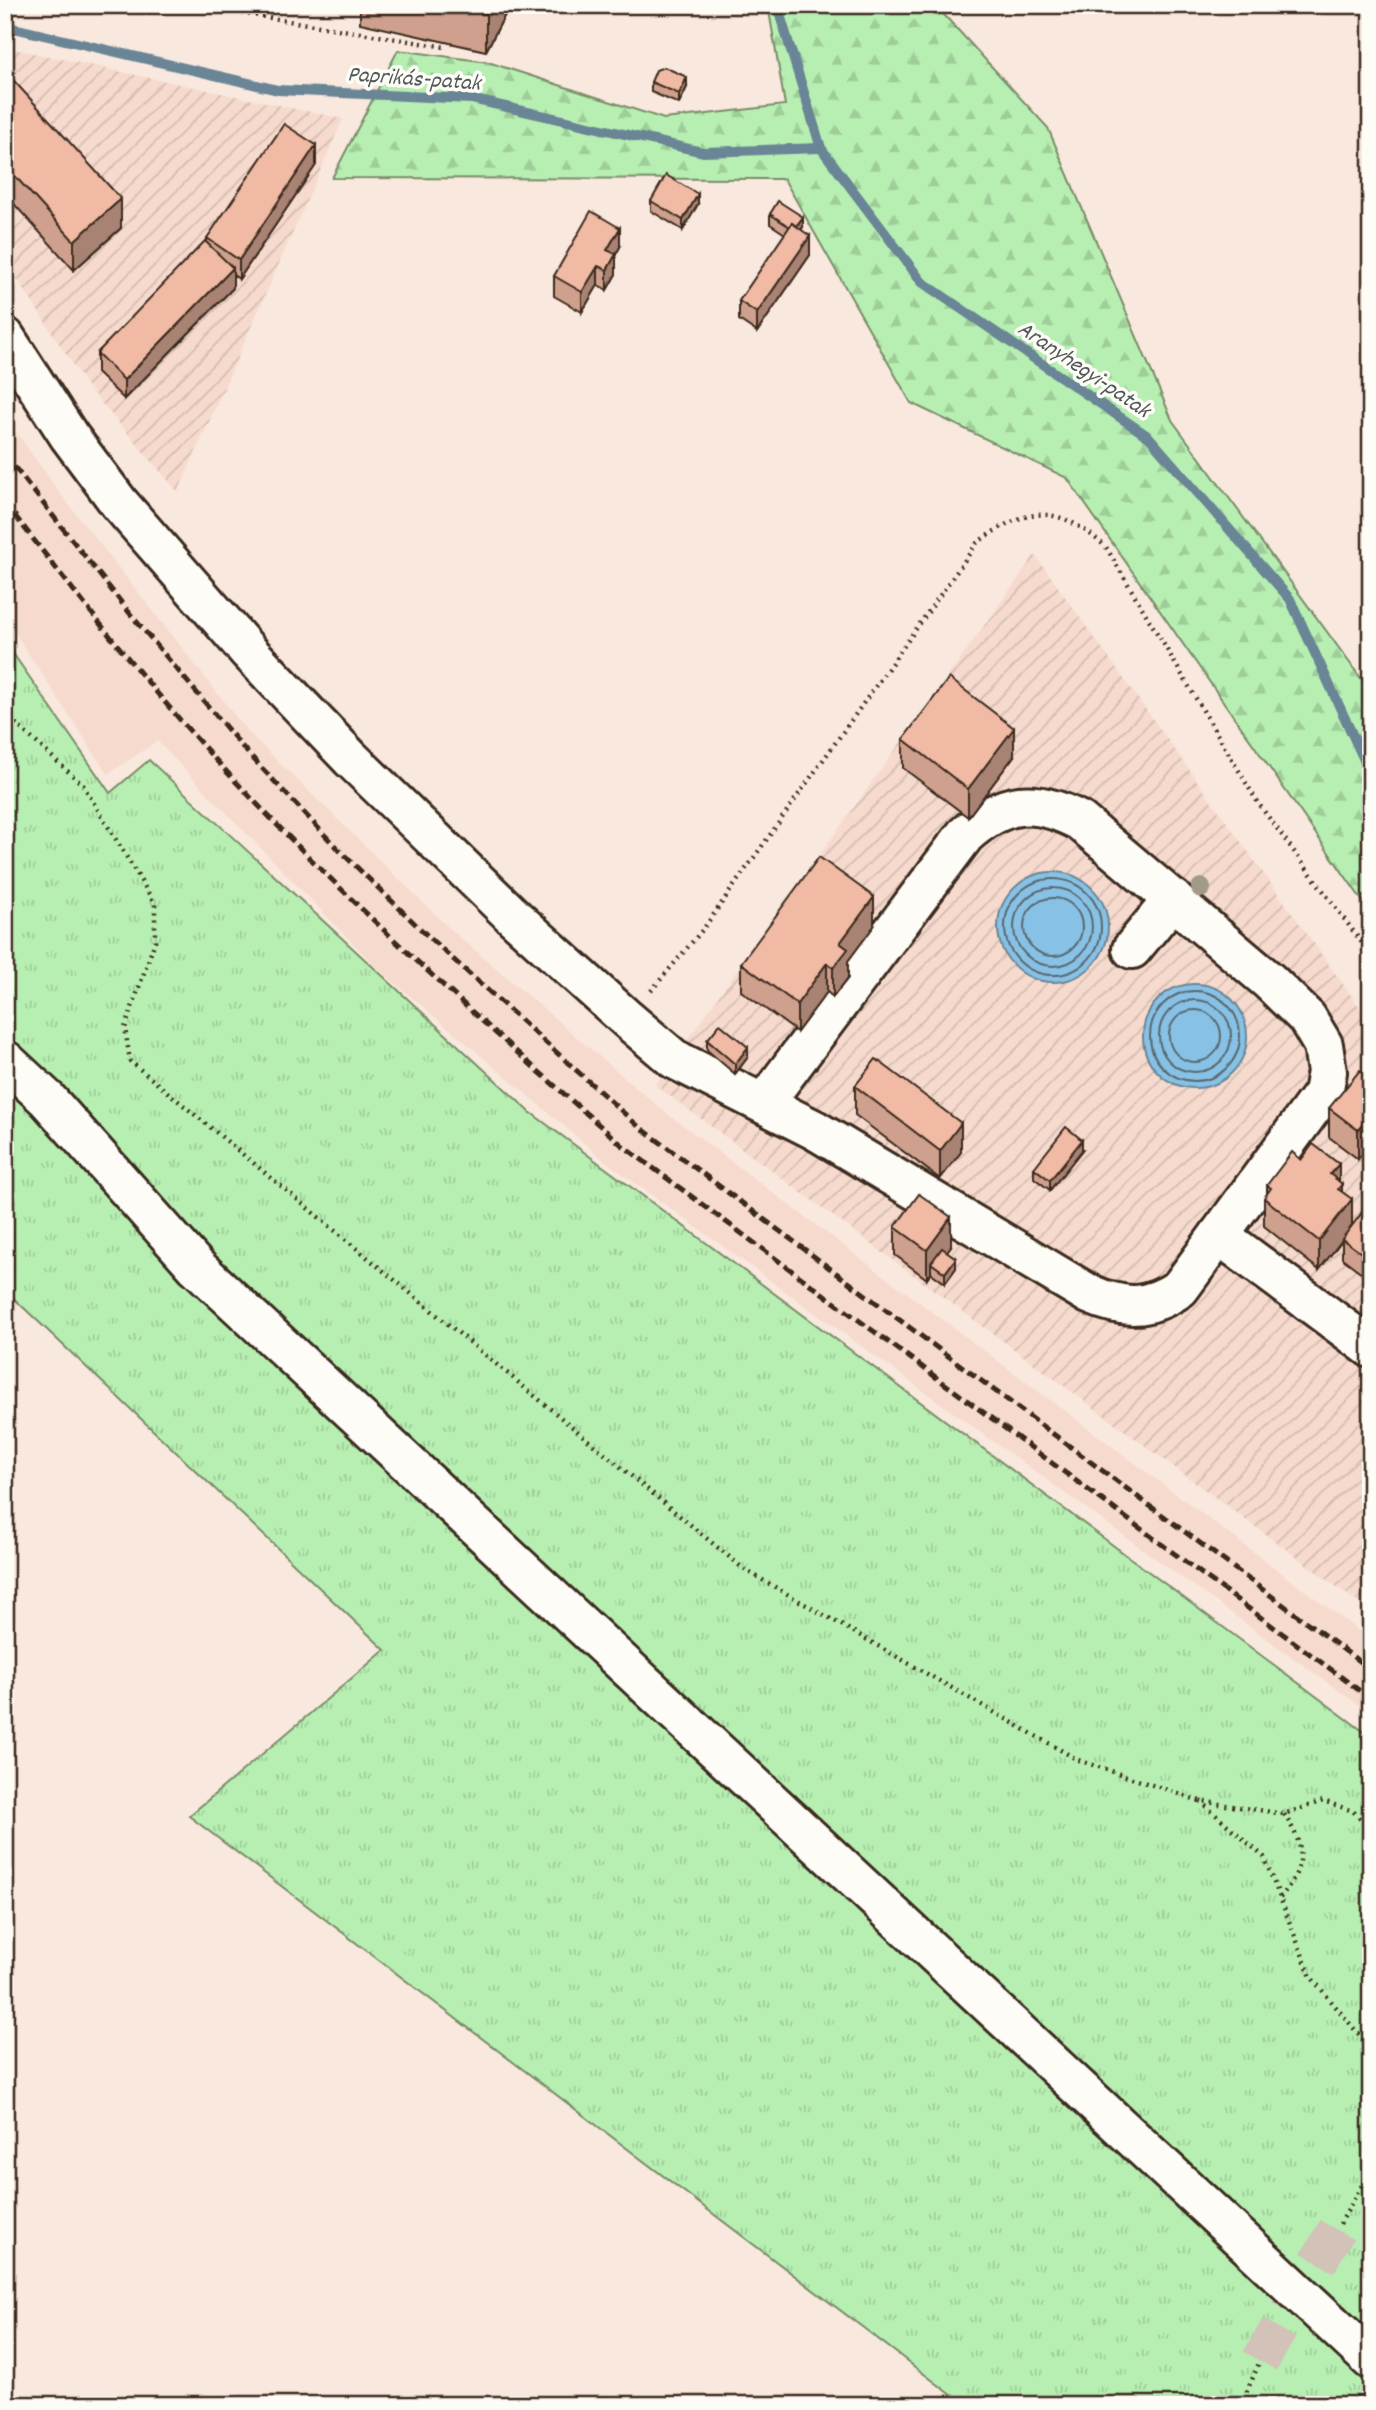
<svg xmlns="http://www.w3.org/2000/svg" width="1376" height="2410" font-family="Dekko,sans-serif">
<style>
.built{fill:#f6dacd}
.industrial{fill:url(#industrial-furrows)}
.grass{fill:url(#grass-tufts);stroke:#798c68;stroke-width:2}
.forest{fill:url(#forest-firs);stroke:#798c68;stroke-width:2}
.water{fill:#87c2e6;stroke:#698596;stroke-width:2}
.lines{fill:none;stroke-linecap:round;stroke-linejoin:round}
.shore{stroke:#59676e;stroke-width:2}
.stream{stroke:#698596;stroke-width:10}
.minor-tunnel{stroke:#d3c2b8;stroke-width:38;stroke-dasharray:38 19;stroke-linecap:butt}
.minor-casing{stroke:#3b2a1e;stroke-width:44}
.path{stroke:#3b2a1e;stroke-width:4.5;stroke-dasharray:2 5;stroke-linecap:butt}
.minor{stroke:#fdfcf7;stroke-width:38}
.rail{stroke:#3b2a1e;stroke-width:5;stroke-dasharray:10 5;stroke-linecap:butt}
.tree{fill:#a29a89}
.wall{fill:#cea08d;stroke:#3b2a1e;stroke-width:2}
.shaded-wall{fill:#a88273;stroke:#3b2a1e;stroke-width:2}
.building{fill:#f0baa4;stroke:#3b2a1e;stroke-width:2}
.labels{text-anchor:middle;stroke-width:7;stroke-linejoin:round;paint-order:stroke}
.water-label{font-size:23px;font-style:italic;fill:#52585a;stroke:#fdfcf7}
</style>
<defs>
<pattern id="industrial-furrows" width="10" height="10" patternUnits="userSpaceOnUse" patternTransform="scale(1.75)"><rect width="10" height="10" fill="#f6dacd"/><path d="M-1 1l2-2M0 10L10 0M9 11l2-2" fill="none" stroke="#d4bbb0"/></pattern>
<pattern id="grass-tufts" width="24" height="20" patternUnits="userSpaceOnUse" patternTransform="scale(1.75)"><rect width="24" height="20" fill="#b7efb2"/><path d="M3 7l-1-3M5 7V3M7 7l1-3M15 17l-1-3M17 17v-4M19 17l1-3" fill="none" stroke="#9ecd99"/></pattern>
<pattern id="forest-firs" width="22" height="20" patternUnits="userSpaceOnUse" patternTransform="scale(1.75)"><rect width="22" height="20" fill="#b7efb2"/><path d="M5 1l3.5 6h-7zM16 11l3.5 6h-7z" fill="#9ecd99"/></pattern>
</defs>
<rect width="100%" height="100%" fill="#f9e8de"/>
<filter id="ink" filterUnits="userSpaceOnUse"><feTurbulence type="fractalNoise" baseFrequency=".0143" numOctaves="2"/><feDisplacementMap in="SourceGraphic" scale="14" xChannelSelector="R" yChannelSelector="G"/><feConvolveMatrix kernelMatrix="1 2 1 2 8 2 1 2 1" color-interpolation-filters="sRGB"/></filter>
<g filter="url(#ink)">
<path class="built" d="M 5,416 L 58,491 L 248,732 L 450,929 L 661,1109 L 1371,1640 L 1371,1714 L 609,1164 L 376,967 L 157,741 L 108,774 L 5,618 Z"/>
<g class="industrial">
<path d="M 5,47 L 343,119 L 178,492 L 86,385 L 5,260 Z"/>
<path d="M 1035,555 L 1371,1023 L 1371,1612 L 655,1085 Z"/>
</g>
<path class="grass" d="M 5,642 L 110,793 L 149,760 L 530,1112 L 1371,1737 L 1371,2405 L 965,2405 L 189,1816 L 385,1650 L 5,1290 Z"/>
<path class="forest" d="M 768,5 L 935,5 L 1048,128 L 1172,420 L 1371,692 L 1371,913 L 1067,478 L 911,403 L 784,179 L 332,178 L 398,50 L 488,62 L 664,119 L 785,105 Z"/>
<g class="water">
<circle cx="1053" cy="927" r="55"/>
<circle cx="1195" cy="1036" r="52"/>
</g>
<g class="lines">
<g class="shore">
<circle cx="1053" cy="927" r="48"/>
<circle cx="1053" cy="927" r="39"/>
<circle cx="1053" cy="927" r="29"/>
<circle cx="1195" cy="1036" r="45"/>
<circle cx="1195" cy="1036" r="36"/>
<circle cx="1195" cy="1036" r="26"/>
</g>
<g class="stream">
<path d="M 777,5 L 821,148 L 922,282 L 1149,437 L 1290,599 L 1371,775"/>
<path d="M 5,26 L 278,90 L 471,99 L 703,152 L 821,148"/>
</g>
<path class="minor-tunnel" d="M 1260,2361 L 1340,2224"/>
<defs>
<g id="minor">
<path d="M 5,337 L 69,436 L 119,503 L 249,652 L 351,759 L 515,918 L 627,1019 L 674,1059 L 815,1130 L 1089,1294 C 1123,1309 1148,1310 1180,1288 L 1323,1093 L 1327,1072 L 1323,1045 L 1307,1018 L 1269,981 L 1080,821 C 1034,797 1004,800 965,835 L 764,1103"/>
<path d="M 1132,949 L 1173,899"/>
<path d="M 5,1060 L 47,1099 L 196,1266 L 1371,2360"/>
<path d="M 1219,1235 L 1371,1348"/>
</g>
</defs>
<use href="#minor" class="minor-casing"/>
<g class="path">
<path d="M 193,5 L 445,47"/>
<path d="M 5,714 L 83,785 L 155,904 L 155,941 L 125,1028 L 130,1061 L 745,1570 L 1078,1760 L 1200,1801 L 1284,1814 L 1323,1801 L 1353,1811 L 1371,1830"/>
<path d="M 651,991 L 704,928 L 977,543 C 1029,505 1057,504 1106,547 L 1258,803 L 1371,955"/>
<path d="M 1200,1801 L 1264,1857 L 1311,1977 L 1371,2049"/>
<path d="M 1280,1898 C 1306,1865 1307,1849 1284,1814"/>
<path d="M 1340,2224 L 1371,2169"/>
<path d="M 1241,2405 L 1260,2361"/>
</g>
<use href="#minor" class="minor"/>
<g class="rail">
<path d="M 5,455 L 132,616 L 245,750 L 337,848 L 433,941 L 637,1125 L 1371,1670"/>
<path d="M 5,503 C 80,599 155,696 239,785 C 359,913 490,1029 622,1145 L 1371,1699"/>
</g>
</g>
<circle class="tree" cx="1201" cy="888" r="10"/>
<g class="wall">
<path d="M 360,5 L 510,5 L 486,51 L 360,23 Z"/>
<path d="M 5,71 L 121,228 L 74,270 L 5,194 Z"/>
<path d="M 651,82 L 687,87 L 679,104 L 651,92 Z"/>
<path d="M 316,165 L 239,279 L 233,275 L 233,288 L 124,399 L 97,373 L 97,353 L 207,243 L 207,238 Z"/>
<path d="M 651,201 L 698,204 L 683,230 L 651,211 Z"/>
<path d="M 770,214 L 803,227 L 801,230 L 810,255 L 757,332 L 739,320 L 739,301 L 785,234 L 770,224 Z"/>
<path d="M 620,247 L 616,254 L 616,274 L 607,290 L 598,285 L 582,312 L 554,296 L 554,276 Z"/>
<path d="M 903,739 L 1014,756 L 968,817 L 903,768 Z"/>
<path d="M 874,926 L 848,961 L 848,978 L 833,997 L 827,992 L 797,1032 L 741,991 L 741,963 Z"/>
<path d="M 707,1040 L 748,1057 L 735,1074 L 707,1050 Z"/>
<path d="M 1371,1078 L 1371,1142 L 1358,1159 L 1329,1137 L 1329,1108 Z"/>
<path d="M 855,1086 L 961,1152 L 940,1179 L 855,1115 Z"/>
<path d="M 1082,1150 L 1050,1190 L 1034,1178 L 1034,1168 Z"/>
<path d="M 1339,1182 L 1352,1226 L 1371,1209 L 1371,1280 L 1342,1258 L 1342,1240 L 1319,1270 L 1264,1226 L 1264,1198 L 1267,1194 L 1267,1185 Z"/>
<path d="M 895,1227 L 951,1246 L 947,1251 L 956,1268 L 945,1283 L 931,1273 L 927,1279 L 895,1255 Z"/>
</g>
<g class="shaded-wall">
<path d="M 490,5 L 510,5 L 486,51 L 486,14 Z"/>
<path d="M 687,77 L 687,87 L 679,104 L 679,94 Z"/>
<path d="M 316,145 L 316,165 L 239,279 L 239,260 Z"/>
<path d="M 698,194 L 698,204 L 683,230 L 683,220 Z"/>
<path d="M 121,199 L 121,228 L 74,270 L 74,241 Z"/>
<path d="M 803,217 L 803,227 L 794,240 L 794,230 Z"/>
<path d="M 620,228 L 620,247 L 607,269 L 607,250 Z"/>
<path d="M 810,236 L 810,255 L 757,332 L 757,313 Z"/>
<path d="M 616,254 L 616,274 L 607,290 L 607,270 Z"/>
<path d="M 598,266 L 598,285 L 582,312 L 582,292 Z"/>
<path d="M 233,268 L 233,288 L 124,399 L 124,380 Z"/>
<path d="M 1014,728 L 1014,756 L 968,817 L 968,789 Z"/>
<path d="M 874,897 L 874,926 L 848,961 L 848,978 L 833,997 L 833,968 L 840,943 Z"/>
<path d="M 827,963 L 827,992 L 797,1032 L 797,1004 Z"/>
<path d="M 748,1047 L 748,1057 L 735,1074 L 735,1064 Z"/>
<path d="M 1371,1114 L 1371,1142 L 1358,1159 L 1358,1130 Z"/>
<path d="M 961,1123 L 961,1152 L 940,1179 L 940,1151 Z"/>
<path d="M 1082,1140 L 1082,1150 L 1050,1190 L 1050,1180 Z"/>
<path d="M 1339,1164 L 1339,1188 L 1342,1184 L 1342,1212 L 1352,1199 L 1352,1227 L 1319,1270 L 1319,1241 L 1330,1174 Z"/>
<path d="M 951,1217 L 951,1246 L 936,1266 L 931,1263 L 931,1273 L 927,1279 L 927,1250 Z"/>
<path d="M 956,1258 L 956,1268 L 945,1283 L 945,1273 Z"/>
</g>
<g class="building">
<path d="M 444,5 L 490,5 L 486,14 Z"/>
<path d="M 664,67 L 687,77 L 679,94 L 651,82 L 656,70 Z"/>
<path d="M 5,71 L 121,199 L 74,241 L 5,165 Z"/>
<path d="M 284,124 L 316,145 L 239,260 L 207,238 Z"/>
<path d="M 666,175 L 698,194 L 683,220 L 651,201 Z"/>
<path d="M 778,201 L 803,217 L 796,226 L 792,223 L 790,227 L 770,214 Z"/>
<path d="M 591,211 L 620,228 L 607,250 L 616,254 L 607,270 L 598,266 L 582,292 L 554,276 Z"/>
<path d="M 792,223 L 810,236 L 757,313 L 739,301 Z"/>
<path d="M 205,241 L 233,268 L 124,380 L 97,353 Z"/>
<path d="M 949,678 L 1014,728 L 968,789 L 903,739 Z"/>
<path d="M 819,857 L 874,897 L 840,943 L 848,949 L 833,968 L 827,963 L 797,1004 L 741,963 Z"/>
<path d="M 720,1024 L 748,1047 L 735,1064 L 707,1040 Z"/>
<path d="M 876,1059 L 961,1123 L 940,1151 L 855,1086 Z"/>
<path d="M 1360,1070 L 1371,1078 L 1371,1114 L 1358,1130 L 1329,1108 Z"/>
<path d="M 1066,1127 L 1082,1140 L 1050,1180 L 1034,1168 Z"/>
<path d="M 1313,1144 L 1339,1164 L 1330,1174 L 1342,1184 L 1338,1189 L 1352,1199 L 1319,1241 L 1264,1198 L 1271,1188 L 1267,1185 L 1292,1152 L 1301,1160 Z"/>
<path d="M 919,1194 L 951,1217 L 927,1250 L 895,1227 Z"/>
<path d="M 1367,1206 L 1371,1209 L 1371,1260 L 1342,1239 Z"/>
<path d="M 942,1248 L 956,1258 L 945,1273 L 931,1263 Z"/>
</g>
</g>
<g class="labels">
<g class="water-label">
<text transform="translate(414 77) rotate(4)" y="8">Paprikás-patak</text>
<text transform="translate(1085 368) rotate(34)" y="8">Aranyhegyi-patak</text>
</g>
</g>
<rect width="1376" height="2410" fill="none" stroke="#fdfcf7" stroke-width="28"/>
<rect x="14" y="14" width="1348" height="2382" fill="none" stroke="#3b2a1e" stroke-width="2.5" filter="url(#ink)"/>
</svg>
